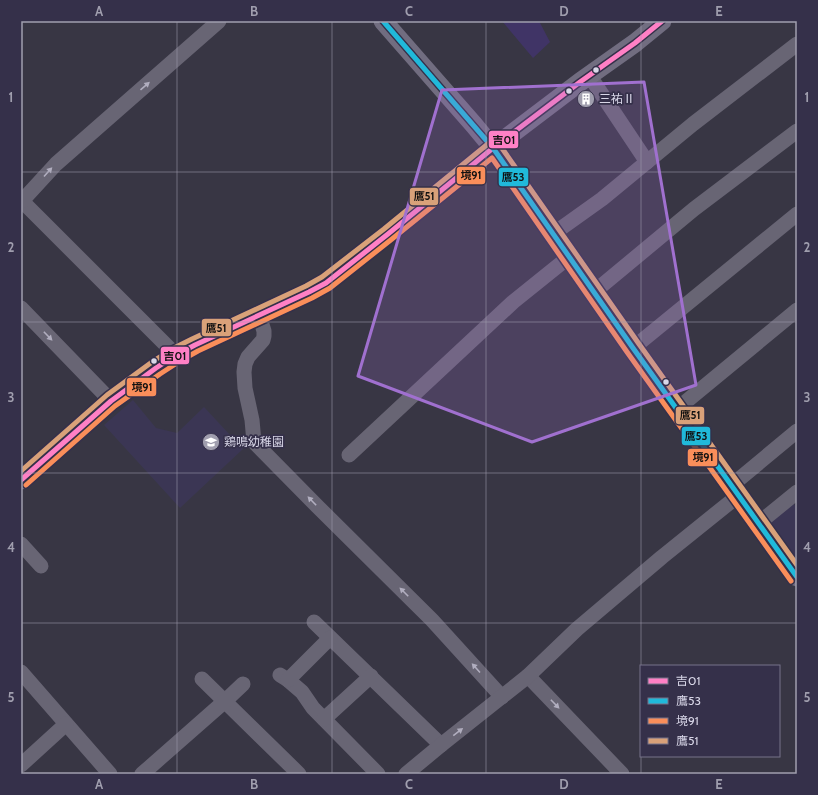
<svg xmlns="http://www.w3.org/2000/svg" width="818" height="795" font-family="Cabin,'Noto Sans JP',sans-serif">
<style>
.built{fill:#3b3654}
.green{fill:#403466}
.lines{fill:none;stroke-linecap:round;stroke-linejoin:round}
.minor{stroke:#686574;stroke-width:15}
.major{stroke:#716d80;stroke-width:19}
.bus-1-casing{stroke:#35304a;stroke-width:8}
.bus-2-casing{stroke:#35304a;stroke-width:8}
.bus-3-casing{stroke:#35304a;stroke-width:8}
.bus-4-casing{stroke:#35304a;stroke-width:8}
.bus-1{stroke:#ff80c5;stroke-width:5}
.bus-2{stroke:#20b9da;stroke-width:5}
.bus-3{stroke:#fa8e5a;stroke-width:5}
.bus-4{stroke:#d9a179;stroke-width:5}
.oneway{fill:#b1aebf}
.marked{fill:#a070cf;fill-opacity:0.2;stroke:#a070cf;stroke-width:3;stroke-linejoin:round}
.grid{fill:none;stroke:#a09eae;stroke-width:1;stroke-opacity:0.55}
.bus-dot{fill:#d8d6e7;stroke:#35304a;stroke-width:1.5}
.labels{text-anchor:middle;stroke-width:3.5;stroke-linejoin:round;paint-order:stroke}
.poi-label{font-size:12px;fill:#d8d6e7;stroke:#35304a;text-anchor:start}
.line-badge{stroke:#35304a;stroke-width:1.5}
.pale-badge-label{font-size:11px;text-anchor:middle;font-weight:bold;fill:#111}
.neatline{fill:none;stroke:#a09eae;stroke-width:1.5}
.grid-label{font-size:13px;text-anchor:middle;font-weight:bold;fill:#a09eae}
</style>
<rect width="100%" height="100%" fill="#383644"/>
<g class="built">
<path d="M 133,400 L 156,428 L 177,433 L 204,407 L 243,449 L 180,508 L 104,425 Z"/>
<path d="M 793,503 L 797,508 L 797,567 L 767,524 Z"/>
</g>
<path class="green" d="M 502,21 L 539,21 L 550,42 L 533,58 Z"/>
<g class="lines">
<g class="minor">
<path d="M 589,75 L 647,162"/>
<path d="M 21,200 L 176,355"/>
<path d="M 22,201 L 56,164 L 219,21"/>
<path d="M 553,234 L 602,199 L 693,124 L 797,44"/>
<path d="M 594,292 L 694,209 L 797,131"/>
<path d="M 21,308 L 111,401"/>
<path d="M 259,315 L 264,331 L 264,336 L 263,340 L 248,357 L 245,364 L 244,372 L 245,388 L 252,420 L 254,442 L 317,506 L 432,620 L 502,697"/>
<path d="M 633,348 L 797,214"/>
<path d="M 677,409 L 797,310"/>
<path d="M 349,455 L 513,302 L 569,257"/>
<path d="M 732,485 L 797,431"/>
<path d="M 759,523 L 797,492"/>
<path d="M 21,544 L 41,566"/>
<path d="M 314,622 L 441,745"/>
<path d="M 21,672 L 110,774"/>
<path d="M 280,675 L 288,680 L 302,692 L 313,708 L 378,774"/>
<path d="M 528,676 L 622,774"/>
<path d="M 202,679 L 299,774"/>
<path d="M 288,680 L 330,638"/>
<path d="M 324,719 L 371,676"/>
<path d="M 21,765 L 66,724"/>
<path d="M 142,774 L 225,701 L 243,684"/>
<path d="M 406,774 L 441,745 L 528,676 L 577,629 L 662,557 L 739,495"/>
</g>
<g class="major">
<path d="M 383,21 L 474,125 L 493,148 L 633,348 L 759,523 L 797,577"/>
<path d="M 21,480 L 80,429 L 111,401 L 156,368 L 176,355 L 195,345 L 309,292 L 326,283 L 388,234 L 493,148 L 580,82 L 635,43 L 662,21"/>
</g>
<defs>
<path id="bus-1" d="M 21,480 L 111,401 L 156,368 L 176,355 L 195,345 L 309,292 L 326,283 L 388,234 L 493,148 L 580,82 L 635,43 L 662,21"/>
<path id="bus-2" d="M 383,21 L 493,148 L 633,348 L 797,577"/>
<path id="bus-3" d="M 26,485 L 115,406 L 160,374 L 180,361 L 198,351 L 312,298 L 330,288 L 392,239 L 492,158 L 627,352 L 791,581"/>
<path id="bus-4" d="M 21,471 L 107,395 L 152,362 L 172,349 L 192,339 L 306,286 L 322,277 L 384,229 L 489,143 L 494,141 L 499,144 L 639,344 L 797,565"/>
</defs>
<use href="#bus-1" class="bus-1-casing"/>
<use href="#bus-2" class="bus-2-casing"/>
<use href="#bus-3" class="bus-3-casing"/>
<use href="#bus-4" class="bus-4-casing"/>
<use href="#bus-1" class="bus-1"/>
<use href="#bus-2" class="bus-2"/>
<use href="#bus-3" class="bus-3"/>
<use href="#bus-4" class="bus-4"/>
</g>
<defs><path id="oneway-solid" d="M-6-.8H1V-3.2L6.5 0L1 3.2V.8H-6Z"/></defs>
<g class="oneway">
<use href="#oneway-solid" transform="translate(145 86) rotate(-41)"/>
<use href="#oneway-solid" transform="translate(48 172) rotate(-48)"/>
<use href="#oneway-solid" transform="translate(48 336) rotate(46)"/>
<use href="#oneway-solid" transform="translate(312 501) rotate(-134)"/>
<use href="#oneway-solid" transform="translate(404 592) rotate(-135)"/>
<use href="#oneway-solid" transform="translate(476 668) rotate(-132)"/>
<use href="#oneway-solid" transform="translate(555 704) rotate(46)"/>
<use href="#oneway-solid" transform="translate(458 732) rotate(-38)"/>
</g>
<path class="marked" d="M 644,82 L 696,385 L 532,442 L 358,376 L 442,90 Z"/>
<path class="grid" d="M 177,21 L 177,774M 332,21 L 332,774M 486,21 L 486,774M 641,21 L 641,666M 21,172 L 797,172M 21,322 L 797,322M 21,473 L 797,473M 21,623 L 797,623M 641,756 L 641,774"/>
<defs>
<symbol id="building-disc" viewBox="-11 -11 22 22"><circle r="9.5" fill="#a09eae" stroke="#35304a"/><path d="M-4-6H4V6H1V3H-1V6H-4ZM-2.5-4.3h1.7v1.8h-1.7ZM.8-4.3h1.7v1.8H.8ZM-2.5-1h1.7V.8h-1.7ZM.8-1h1.7V.8H.8Z" fill="#fff"/></symbol>
<symbol id="school-disc" viewBox="-11 -11 22 22"><circle r="9.5" fill="#a09eae" stroke="#35304a"/><path d="M0-5L7-2L0 1L-7-2ZM-4 1L0 2.5L4 1V4Q0 6-4 4Z" fill="#fff"/></symbol>
</defs>
<g fill-rule="evenodd">
<use href="#building-disc" x="576" y="89" width="20" height="20"/>
<use href="#school-disc" x="201" y="432" width="20" height="20"/>
</g>
<g class="bus-dot">
<circle cx="596" cy="70" r="3.5"/>
<circle cx="569" cy="91" r="3.5"/>
<circle cx="154" cy="361" r="3.5"/>
<circle cx="666" cy="382" r="3.5"/>
</g>
<g class="labels">
<g class="poi-label">
<text x="599" y="103">三祐Ⅱ</text>
<text x="224" y="446">鶏鳴幼稚園</text>
</g>
</g>
<g class="line-badge">
<rect x="488" y="130" width="31" height="19" rx="4" fill="#ff80c5"/>
<rect x="456" y="166" width="30" height="19" rx="4" fill="#fa8e5a"/>
<rect x="498" y="167" width="31" height="20" rx="4" fill="#20b9da"/>
<rect x="409" y="187" width="30" height="19" rx="4" fill="#d9a179"/>
<rect x="201" y="318" width="31" height="19" rx="4" fill="#d9a179"/>
<rect x="160" y="346" width="30" height="19" rx="4" fill="#ff80c5"/>
<rect x="126" y="377" width="31" height="20" rx="4" fill="#fa8e5a"/>
<rect x="675" y="406" width="30" height="19" rx="4" fill="#d9a179"/>
<rect x="681" y="426" width="30" height="20" rx="4" fill="#20b9da"/>
<rect x="687" y="448" width="31" height="19" rx="4" fill="#fa8e5a"/>
</g>
<g class="pale-badge-label">
<text x="504" y="144">吉01</text>
<text x="471" y="179">境91</text>
<text x="513" y="181">鷹53</text>
<text x="424" y="200">鷹51</text>
<text x="216" y="332">鷹51</text>
<text x="175" y="360">吉01</text>
<text x="142" y="391">境91</text>
<text x="690" y="419">鷹51</text>
<text x="696" y="440">鷹53</text>
<text x="703" y="461">境91</text>
</g>
<rect width="818" height="795" fill="none" stroke="#35304a" stroke-width="44"/>
<rect x="640" y="665" width="140" height="92" fill="#35304a" stroke="#767289"/>
<rect x="648" y="678" width="20" height="6" fill="#ff80c5" stroke="#767289"/>
<text x="676" y="685" font-size="12" fill="#d8d6e7">吉01</text>
<rect x="648" y="698" width="20" height="6" fill="#20b9da" stroke="#767289"/>
<text x="676" y="705" font-size="12" fill="#d8d6e7">鷹53</text>
<rect x="648" y="718" width="20" height="6" fill="#fa8e5a" stroke="#767289"/>
<text x="676" y="725" font-size="12" fill="#d8d6e7">境91</text>
<rect x="648" y="738" width="20" height="6" fill="#d9a179" stroke="#767289"/>
<text x="676" y="745" font-size="12" fill="#d8d6e7">鷹51</text>
<rect x="22" y="22" width="774" height="751" class="neatline"/>
<g class="grid-label">
<text x="99" y="16">A</text>
<text x="254" y="16">B</text>
<text x="409" y="16">C</text>
<text x="564" y="16">D</text>
<text x="719" y="16">E</text>
<text x="11" y="102">1</text>
<text x="807" y="102">1</text>
<text x="11" y="252">2</text>
<text x="807" y="252">2</text>
<text x="11" y="402">3</text>
<text x="807" y="402">3</text>
<text x="11" y="552">4</text>
<text x="807" y="552">4</text>
<text x="11" y="702">5</text>
<text x="807" y="702">5</text>
<text x="99" y="789">A</text>
<text x="254" y="789">B</text>
<text x="409" y="789">C</text>
<text x="564" y="789">D</text>
<text x="719" y="789">E</text>
</g>
</svg>
